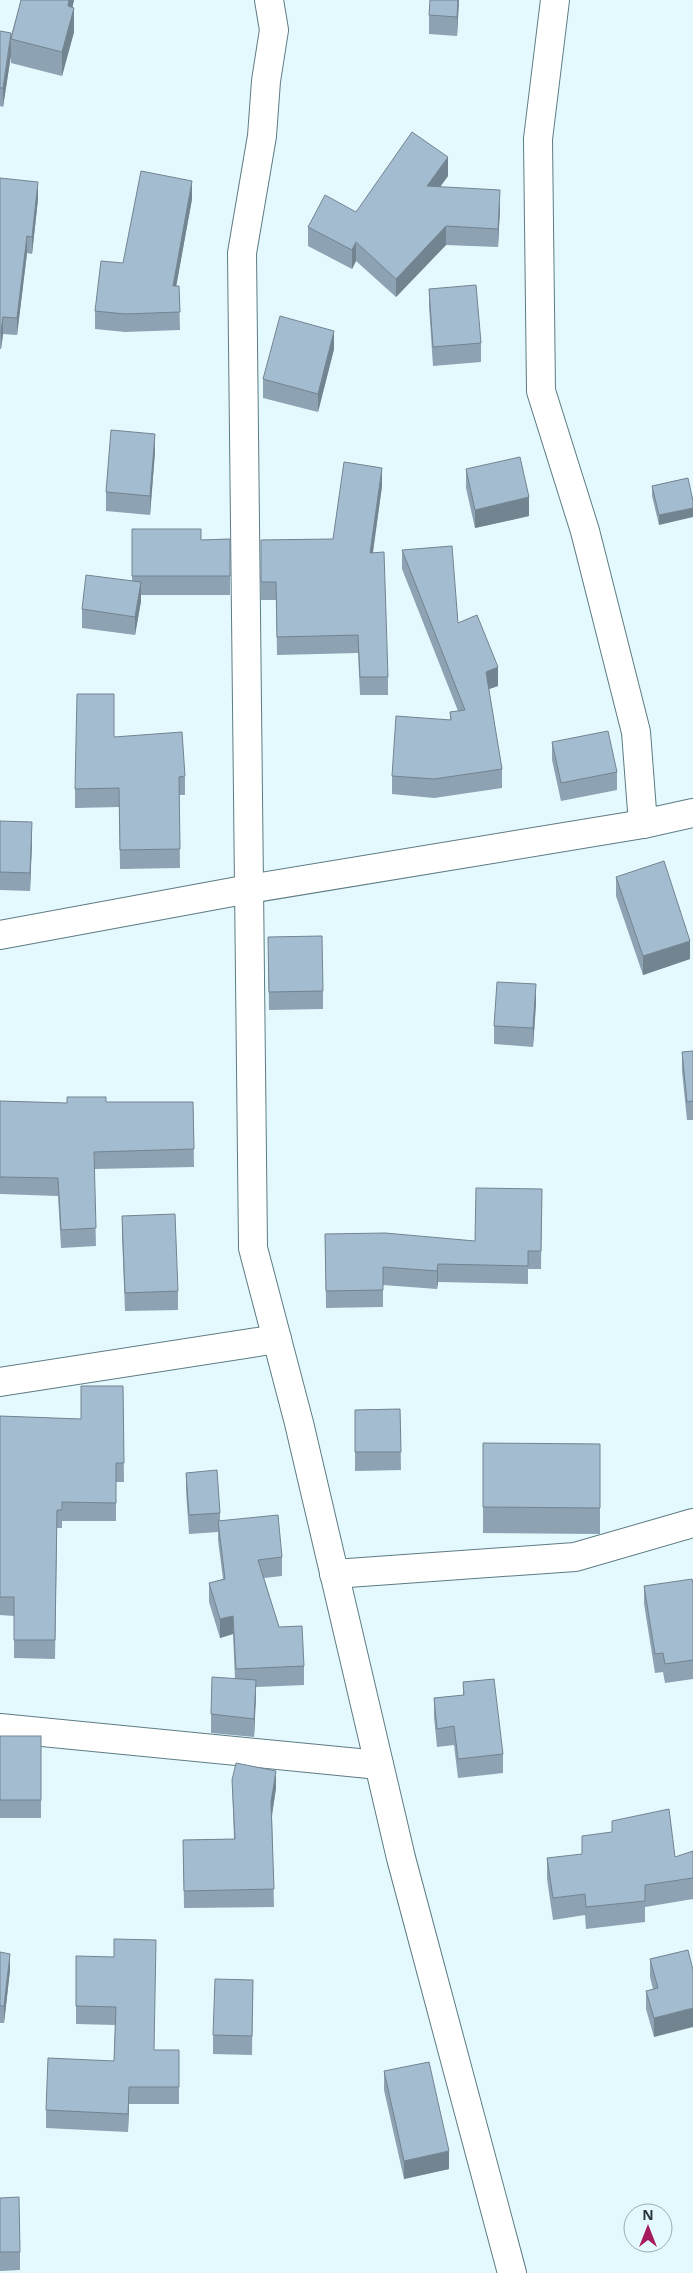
<svg xmlns="http://www.w3.org/2000/svg" width="693" height="2273" font-family="'Open Sans',sans-serif">
<style>
.lines{fill:none;stroke-linecap:round;stroke-linejoin:round}
.street-casing{stroke:#5c7c83;stroke-width:30}
.street{stroke:#fff;stroke-width:28}
.wall{fill:#8da2b2}
.shaded-wall{fill:#738491}
.building{fill:#a4bccf;stroke:#738491}
</style>
<rect width="100%" height="100%" fill="#e4f9fe"/>
<g class="lines">
<defs>
<g id="street">
<path d="M 269,0 L 274,30 L 266,81 L 262,136 L 242,253 L 253,1248 L 299,1423 L 401,1858 L 512,2273"/>
<path d="M 555,0 L 538,139 L 541,391 L 585,531 L 636,732 L 643,824 L 693,813"/>
<path d="M 0,935 L 249,889 L 643,824"/>
<path d="M 0,1382 L 277,1339"/>
<path d="M 334,1574 L 575,1557 L 693,1523"/>
<path d="M 0,1728 L 379,1765"/>
</g>
</defs>
<use href="#street" class="street-casing"/>
<use href="#street" class="street"/>
</g>
<g class="wall">
<path d="M 21,0 L 74,0 L 72,7 L 74,32 L 62,76 L 11,63 L 11,55 L 3,107 L 0,106 L 0,31 L 11,36 Z"/>
<path d="M 459,0 L 457,36 L 429,34 L 429,15 Z"/>
<path d="M 448,176 L 440,187 L 500,208 L 498,247 L 446,245 L 396,297 L 356,261 L 352,269 L 308,246 L 308,227 L 356,212 Z"/>
<path d="M 0,178 L 38,199 L 32,254 L 27,253 L 17,335 L 3,334 L 1,349 L 0,349 Z"/>
<path d="M 192,199 L 176,286 L 179,286 L 180,330 L 125,332 L 95,329 L 95,311 L 123,263 Z"/>
<path d="M 429,289 L 481,343 L 481,362 L 433,366 L 429,307 Z"/>
<path d="M 334,349 L 318,412 L 263,398 L 263,379 Z"/>
<path d="M 155,452 L 150,515 L 106,511 L 106,492 Z"/>
<path d="M 466,469 L 529,516 L 475,528 L 466,488 Z"/>
<path d="M 688,478 L 659,525 L 652,496 L 652,486 Z"/>
<path d="M 382,486 L 373,553 L 388,677 L 388,695 L 360,695 L 358,653 L 277,655 L 276,600 L 261,600 L 261,540 L 333,539 Z"/>
<path d="M 132,529 L 201,540 L 230,539 L 230,595 L 141,595 L 141,601 L 135,635 L 82,628 L 82,609 L 132,581 Z"/>
<path d="M 402,550 L 458,623 L 498,686 L 489,689 L 502,769 L 502,788 L 434,798 L 392,794 L 392,776 L 450,720 L 450,712 L 458,711 L 402,569 Z"/>
<path d="M 114,737 L 185,776 L 185,795 L 179,795 L 180,868 L 120,869 L 119,807 L 75,808 L 75,789 Z"/>
<path d="M 552,742 L 617,772 L 617,790 L 561,801 L 552,760 Z"/>
<path d="M 0,821 L 32,841 L 30,891 L 0,890 Z"/>
<path d="M 616,877 L 690,959 L 643,975 L 616,896 Z"/>
<path d="M 268,955 L 323,991 L 323,1009 L 269,1010 Z"/>
<path d="M 536,1003 L 533,1047 L 494,1044 L 494,1026 Z"/>
<path d="M 693,1051 L 693,1120 L 687,1120 L 682,1071 L 682,1052 Z"/>
<path d="M 0,1101 L 67,1103 L 106,1102 L 193,1102 L 194,1167 L 94,1169 L 96,1246 L 61,1248 L 58,1196 L 0,1194 Z"/>
<path d="M 542,1189 L 541,1269 L 528,1269 L 528,1284 L 438,1282 L 437,1289 L 383,1285 L 383,1307 L 326,1308 L 325,1234 L 475,1241 Z"/>
<path d="M 122,1216 L 178,1291 L 178,1310 L 125,1311 L 122,1235 Z"/>
<path d="M 123,1386 L 124,1482 L 116,1482 L 116,1521 L 62,1521 L 62,1528 L 57,1528 L 55,1659 L 14,1658 L 14,1616 L 0,1615 L 0,1416 L 81,1419 Z"/>
<path d="M 400,1409 L 401,1470 L 355,1471 L 355,1410 Z"/>
<path d="M 483,1443 L 600,1444 L 600,1534 L 483,1533 Z"/>
<path d="M 186,1473 L 220,1513 L 220,1521 L 282,1557 L 282,1576 L 264,1578 L 279,1627 L 304,1666 L 304,1685 L 256,1687 L 254,1737 L 211,1733 L 211,1714 L 235,1679 L 233,1634 L 220,1638 L 209,1602 L 209,1583 L 223,1579 L 218,1540 L 218,1532 L 189,1534 L 186,1491 Z"/>
<path d="M 693,1584 L 693,1679 L 665,1683 L 663,1672 L 655,1673 L 644,1604 L 644,1586 Z"/>
<path d="M 463,1682 L 503,1754 L 503,1773 L 458,1778 L 454,1745 L 437,1747 L 434,1717 L 434,1698 L 463,1695 Z"/>
<rect x="0" y="1736" width="41" height="82"/>
<path d="M 232,1780 L 276,1788 L 272,1817 L 274,1907 L 184,1908 L 183,1840 L 234,1839 Z"/>
<path d="M 693,1851 L 693,1899 L 645,1907 L 645,1922 L 586,1929 L 585,1915 L 553,1920 L 547,1879 L 547,1858 L 675,1857 Z"/>
<path d="M 688,1950 L 654,2037 L 646,2009 L 646,1991 L 653,1989 L 650,1977 L 650,1959 Z"/>
<path d="M 0,1952 L 10,1970 L 4,2023 L 0,2023 Z"/>
<path d="M 76,1956 L 154,2050 L 179,2050 L 179,2104 L 129,2104 L 128,2132 L 46,2128 L 46,2110 L 114,2061 L 115,2025 L 76,2024 Z"/>
<path d="M 253,1980 L 252,2055 L 213,2054 L 213,2035 Z"/>
<path d="M 384,2071 L 449,2169 L 404,2179 L 384,2090 Z"/>
<path d="M 0,2198 L 20,2252 L 20,2270 L 0,2271 Z"/>
</g>
<g class="shaded-wall">
<path d="M 69,0 L 74,0 L 68,30 L 68,6 Z"/>
<path d="M 458,0 L 459,0 L 457,36 L 457,17 Z"/>
<path d="M 74,8 L 74,32 L 62,76 L 62,52 Z"/>
<path d="M 11,39 L 11,55 L 3,107 L 3,88 Z"/>
<path d="M 448,157 L 448,176 L 427,205 L 427,186 Z"/>
<path d="M 192,181 L 192,199 L 173,304 L 173,286 Z"/>
<path d="M 38,182 L 38,199 L 32,254 L 32,237 Z"/>
<path d="M 500,190 L 500,208 L 498,247 L 498,229 Z"/>
<path d="M 446,226 L 446,245 L 396,297 L 396,279 Z"/>
<path d="M 27,236 L 27,253 L 17,335 L 17,318 Z"/>
<path d="M 356,242 L 356,261 L 352,269 L 352,250 Z"/>
<path d="M 3,317 L 3,334 L 1,349 L 1,332 Z"/>
<path d="M 334,331 L 334,349 L 318,412 L 318,394 Z"/>
<path d="M 155,434 L 155,452 L 150,515 L 150,496 Z"/>
<path d="M 382,468 L 382,486 L 370,571 L 370,553 Z"/>
<path d="M 529,497 L 529,516 L 475,528 L 475,510 Z"/>
<path d="M 693,508 L 693,517 L 659,525 L 659,515 Z"/>
<path d="M 141,582 L 141,601 L 135,635 L 135,617 Z"/>
<path d="M 498,667 L 498,686 L 486,690 L 486,672 Z"/>
<path d="M 32,822 L 32,841 L 30,891 L 30,873 Z"/>
<path d="M 690,941 L 690,959 L 643,975 L 643,956 Z"/>
<path d="M 536,984 L 536,1003 L 533,1047 L 533,1028 Z"/>
<path d="M 438,1264 L 438,1282 L 437,1289 L 437,1271 Z"/>
<path d="M 233,1616 L 233,1634 L 220,1638 L 220,1619 Z"/>
<path d="M 256,1680 L 256,1698 L 254,1737 L 254,1719 Z"/>
<path d="M 276,1771 L 276,1788 L 271,1819 L 271,1802 Z"/>
<path d="M 10,1954 L 10,1970 L 4,2023 L 4,2006 Z"/>
<path d="M 693,2008 L 693,2027 L 654,2037 L 654,2018 Z"/>
<path d="M 129,2087 L 129,2104 L 128,2132 L 128,2114 Z"/>
<path d="M 449,2151 L 449,2169 L 404,2179 L 404,2161 Z"/>
</g>
<g class="building">
<path d="M 21,0 L 69,0 L 68,6 L 74,8 L 62,52 L 11,39 Z"/>
<path d="M 430,0 L 458,0 L 457,17 L 429,15 Z"/>
<path d="M 0,31 L 11,33 L 3,88 L 0,88 Z"/>
<path d="M 412,132 L 448,157 L 427,186 L 500,190 L 498,229 L 446,226 L 396,279 L 356,242 L 352,250 L 308,227 L 325,195 L 356,212 Z"/>
<path d="M 141,171 L 192,181 L 173,286 L 179,286 L 180,312 L 125,314 L 95,311 L 101,261 L 123,263 Z"/>
<path d="M 0,178 L 38,182 L 32,237 L 27,236 L 17,318 L 3,317 L 1,332 L 0,332 Z"/>
<path d="M 476,285 L 481,343 L 433,347 L 429,289 Z"/>
<path d="M 280,316 L 334,331 L 318,394 L 263,379 Z"/>
<path d="M 111,430 L 155,434 L 150,496 L 106,492 Z"/>
<path d="M 520,457 L 529,497 L 475,510 L 466,469 Z"/>
<path d="M 344,462 L 382,468 L 370,553 L 384,552 L 388,677 L 360,677 L 358,635 L 277,637 L 276,582 L 261,582 L 261,540 L 333,539 Z"/>
<path d="M 688,478 L 693,501 L 693,508 L 659,515 L 652,486 Z"/>
<path d="M 132,529 L 201,529 L 201,540 L 230,539 L 230,576 L 132,576 Z"/>
<path d="M 452,546 L 458,623 L 477,615 L 498,667 L 486,672 L 502,769 L 434,779 L 392,776 L 396,716 L 451,720 L 450,712 L 465,710 L 402,550 Z"/>
<path d="M 86,575 L 141,582 L 135,617 L 82,609 Z"/>
<path d="M 77,694 L 114,694 L 114,737 L 182,732 L 185,776 L 179,777 L 180,849 L 120,850 L 119,788 L 75,789 Z"/>
<path d="M 608,731 L 617,772 L 561,783 L 552,742 Z"/>
<path d="M 0,821 L 32,822 L 30,873 L 0,872 Z"/>
<path d="M 664,861 L 690,941 L 643,956 L 616,877 Z"/>
<path d="M 322,936 L 323,991 L 269,992 L 268,937 Z"/>
<path d="M 497,982 L 536,984 L 533,1028 L 494,1026 Z"/>
<path d="M 693,1051 L 693,1101 L 687,1102 L 682,1052 Z"/>
<path d="M 67,1097 L 106,1097 L 106,1102 L 193,1102 L 194,1149 L 94,1152 L 96,1228 L 61,1230 L 58,1178 L 0,1177 L 0,1101 L 67,1103 Z"/>
<path d="M 476,1188 L 542,1189 L 541,1251 L 528,1251 L 528,1266 L 438,1264 L 437,1271 L 383,1267 L 383,1290 L 326,1291 L 325,1234 L 385,1233 L 475,1241 Z"/>
<path d="M 175,1214 L 178,1291 L 125,1293 L 122,1216 Z"/>
<path d="M 81,1386 L 123,1386 L 124,1463 L 116,1463 L 116,1503 L 62,1502 L 62,1510 L 57,1510 L 55,1640 L 14,1640 L 14,1597 L 0,1597 L 0,1416 L 81,1419 Z"/>
<path d="M 400,1409 L 401,1452 L 355,1452 L 355,1410 Z"/>
<path d="M 483,1443 L 600,1444 L 600,1508 L 483,1507 Z"/>
<path d="M 217,1470 L 220,1513 L 189,1515 L 186,1473 Z"/>
<path d="M 278,1515 L 282,1557 L 258,1560 L 279,1627 L 302,1626 L 304,1666 L 236,1669 L 233,1616 L 220,1619 L 209,1583 L 225,1579 L 218,1521 Z"/>
<path d="M 692,1579 L 693,1584 L 693,1660 L 665,1664 L 663,1653 L 655,1654 L 644,1586 Z"/>
<path d="M 212,1677 L 256,1680 L 254,1719 L 211,1714 Z"/>
<path d="M 494,1679 L 503,1754 L 458,1759 L 454,1726 L 437,1729 L 434,1698 L 464,1695 L 463,1682 Z"/>
<rect x="0" y="1736" width="41" height="64"/>
<path d="M 236,1763 L 276,1771 L 271,1802 L 274,1889 L 184,1891 L 183,1840 L 235,1839 L 232,1780 Z"/>
<path d="M 669,1809 L 675,1857 L 693,1851 L 693,1878 L 645,1885 L 645,1901 L 586,1907 L 585,1894 L 553,1898 L 547,1858 L 582,1854 L 582,1836 L 612,1832 L 612,1821 Z"/>
<path d="M 114,1939 L 156,1940 L 154,2050 L 179,2050 L 179,2087 L 129,2087 L 128,2114 L 46,2110 L 48,2058 L 114,2061 L 116,2007 L 76,2006 L 76,1956 L 114,1957 Z"/>
<path d="M 688,1950 L 693,1970 L 693,2008 L 654,2018 L 646,1991 L 658,1988 L 650,1959 Z"/>
<path d="M 0,1952 L 10,1954 L 4,2006 L 0,2006 Z"/>
<path d="M 215,1979 L 253,1980 L 252,2036 L 213,2035 Z"/>
<path d="M 429,2062 L 449,2151 L 404,2161 L 384,2071 Z"/>
<path d="M 19,2197 L 20,2252 L 0,2252 L 0,2198 Z"/>
</g>
<g transform="translate(648 2228)"><circle r="24" fill="#e4f9fe" stroke="#99abb0"/>
<path d="M0-4L9 19L0 12L-9 19Z" fill="#a71a5d"/>
<text y="-8" font-size="14" font-weight="bold" text-anchor="middle" fill="#29373a">N</text>
</g>
</svg>
